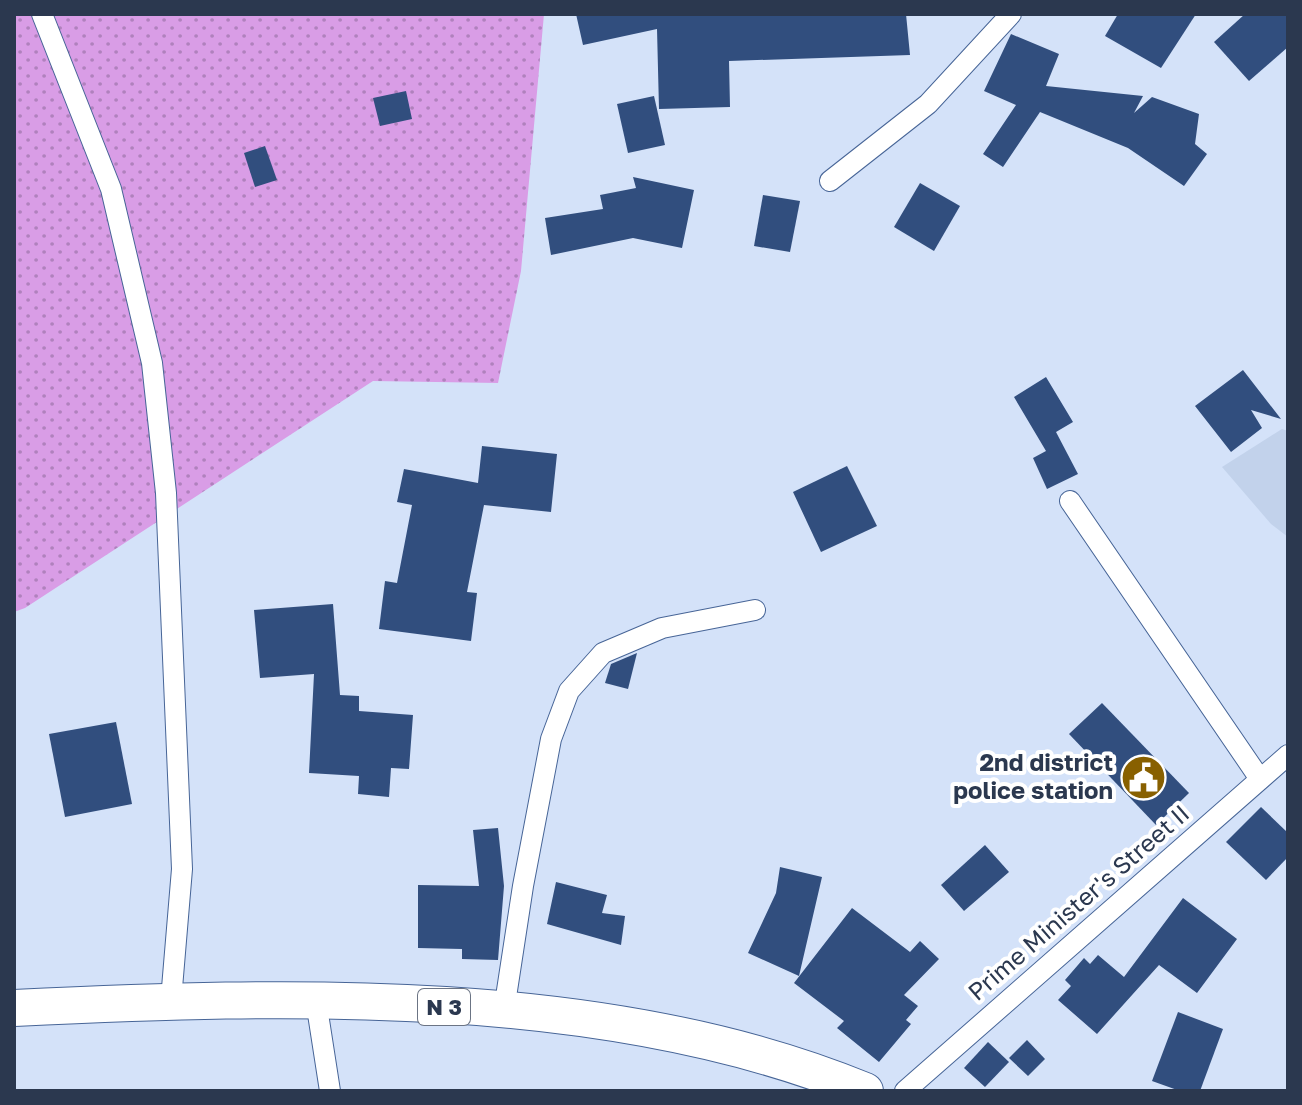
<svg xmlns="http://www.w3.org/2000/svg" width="1302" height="1105" font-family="'Golos Text',sans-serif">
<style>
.built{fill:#c2d2eb}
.grass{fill:url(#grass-dots)}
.building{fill:#314e7e}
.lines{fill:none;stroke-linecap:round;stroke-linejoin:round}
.street-casing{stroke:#476597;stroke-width:22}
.highway-casing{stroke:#476597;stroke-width:38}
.street{stroke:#fff;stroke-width:20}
.highway{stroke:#fff;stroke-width:36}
.labels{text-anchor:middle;stroke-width:8;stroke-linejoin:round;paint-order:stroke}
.shield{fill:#fff;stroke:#6b7484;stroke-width:2}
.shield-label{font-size:22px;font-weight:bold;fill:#2b384f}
.poi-label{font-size:24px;font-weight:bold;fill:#2b384f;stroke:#fff;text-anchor:end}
.street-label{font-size:24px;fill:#2b384f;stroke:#fff}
</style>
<defs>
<pattern id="grass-dots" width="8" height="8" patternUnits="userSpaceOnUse" patternTransform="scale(2)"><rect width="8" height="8" fill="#d99de6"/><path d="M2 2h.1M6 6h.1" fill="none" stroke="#b081bd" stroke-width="1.8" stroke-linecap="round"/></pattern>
</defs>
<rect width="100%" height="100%" fill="#d4e2f9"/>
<path class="built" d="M 1282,429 L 1288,431 L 1288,537 L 1271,524 L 1222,467 Z"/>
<path class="grass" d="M 14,14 L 544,14 L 521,271 L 498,383 L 373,381 L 25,608 L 14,612 Z"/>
<g class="building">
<path d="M 576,14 L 906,14 L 910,55 L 729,61 L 730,107 L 659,109 L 657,29 L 583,45 Z"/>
<path d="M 1118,14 L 1196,14 L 1161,68 L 1105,36 Z"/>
<path d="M 1245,14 L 1288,14 L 1288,47 L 1249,81 L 1214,42 Z"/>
<path d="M 1011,34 L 1059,54 L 1046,86 L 1143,96 L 1134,113 L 1152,97 L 1199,114 L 1195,144 L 1207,154 L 1184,186 L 1128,148 L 1040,112 L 1003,167 L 983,154 L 1016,105 L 984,91 Z"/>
<path d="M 406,91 L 412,119 L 380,126 L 373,98 Z"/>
<path d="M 654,96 L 665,145 L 628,153 L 617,104 Z"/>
<path d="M 265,146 L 277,180 L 255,187 L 244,153 Z"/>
<path d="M 633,177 L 694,190 L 682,248 L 633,238 L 551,255 L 545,218 L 603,209 L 600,195 L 636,188 Z"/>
<path d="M 920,183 L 960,206 L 934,251 L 894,227 Z"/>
<path d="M 763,195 L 800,201 L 790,252 L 754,246 Z"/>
<path d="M 1243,370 L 1281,419 L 1251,410 L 1262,428 L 1231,452 L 1195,406 Z"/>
<path d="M 1046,377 L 1073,422 L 1056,432 L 1078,474 L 1047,489 L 1033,458 L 1046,451 L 1014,397 Z"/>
<path d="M 482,446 L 557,454 L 551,512 L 484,505 L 467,592 L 477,593 L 471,641 L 379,629 L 385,581 L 397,583 L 412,505 L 397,502 L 404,469 L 478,483 Z"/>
<path d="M 847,466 L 877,526 L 821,552 L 793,492 Z"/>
<path d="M 333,604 L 340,695 L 359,696 L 359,711 L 413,715 L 409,769 L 391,768 L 389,797 L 358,794 L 359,776 L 309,773 L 314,674 L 260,678 L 254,610 Z"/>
<path d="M 637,653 L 628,689 L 605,683 L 611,664 Z"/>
<path d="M 1102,703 L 1189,793 L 1156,825 L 1069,734 Z"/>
<path d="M 116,722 L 132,804 L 65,817 L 49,734 Z"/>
<path d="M 1261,807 L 1288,833 L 1288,857 L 1266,880 L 1226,842 Z"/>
<path d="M 498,828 L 504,886 L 498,960 L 462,959 L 462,949 L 418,948 L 418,885 L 479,886 L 473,830 Z"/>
<path d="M 985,845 L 1009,872 L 964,911 L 941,885 Z"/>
<path d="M 780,867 L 822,877 L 799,976 L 748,953 L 776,893 Z"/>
<path d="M 556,882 L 607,895 L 602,913 L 625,916 L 621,945 L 547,924 Z"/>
<path d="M 1183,898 L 1237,939 L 1197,993 L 1159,965 L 1097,1034 L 1058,1000 L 1071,986 L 1065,980 L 1084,958 L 1090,964 L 1098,955 L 1124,977 Z"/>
<path d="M 852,908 L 910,952 L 920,941 L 939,959 L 904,995 L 918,1006 L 906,1020 L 911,1024 L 879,1062 L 837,1028 L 844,1021 L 794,983 Z"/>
<path d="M 1178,1012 L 1223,1029 L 1200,1091 L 1180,1091 L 1152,1081 Z"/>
<path d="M 1027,1040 L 1045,1059 L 1028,1076 L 1009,1058 Z"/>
<path d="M 988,1042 L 1009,1062 L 985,1087 L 964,1068 Z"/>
</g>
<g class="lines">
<defs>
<g id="street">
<path d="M 42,14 L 111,189 L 152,363 L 166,493 L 182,869 L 171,1000"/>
<path d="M 830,181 L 928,104 L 1011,14"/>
<path d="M 1070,501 L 1260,779"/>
<path d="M 316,1001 L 330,1091"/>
<path d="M 504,1010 L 523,886 L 551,739 L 569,691 L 603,653 L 662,628 L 755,610"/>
<path d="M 905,1091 L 1288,755"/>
</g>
<path id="highway" d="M 14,1008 C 286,995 609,985 865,1091"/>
</defs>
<use href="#street" class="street-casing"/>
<use href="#highway" class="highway-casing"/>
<use href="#street" class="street"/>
<use href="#highway" class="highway"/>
</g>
<defs>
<symbol id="civic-disc" viewBox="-11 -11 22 22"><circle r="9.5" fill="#886000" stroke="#fff"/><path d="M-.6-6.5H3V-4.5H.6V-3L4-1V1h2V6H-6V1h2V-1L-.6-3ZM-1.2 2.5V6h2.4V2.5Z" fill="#fff"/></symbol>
</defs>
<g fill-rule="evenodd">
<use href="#civic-disc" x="1118" y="752" width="51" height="51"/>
</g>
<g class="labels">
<rect class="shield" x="418" y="989" width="52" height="36" rx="6"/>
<g class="shield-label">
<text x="444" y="1015">N 3</text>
</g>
<g class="poi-label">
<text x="1113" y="771">2nd district<tspan x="1113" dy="28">police station</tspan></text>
</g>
<g class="street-label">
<text transform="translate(1079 903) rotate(-41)" y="8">Prime Minister's Street II</text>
</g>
</g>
<rect width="1302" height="1105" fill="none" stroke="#2b384f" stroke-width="32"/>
</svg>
